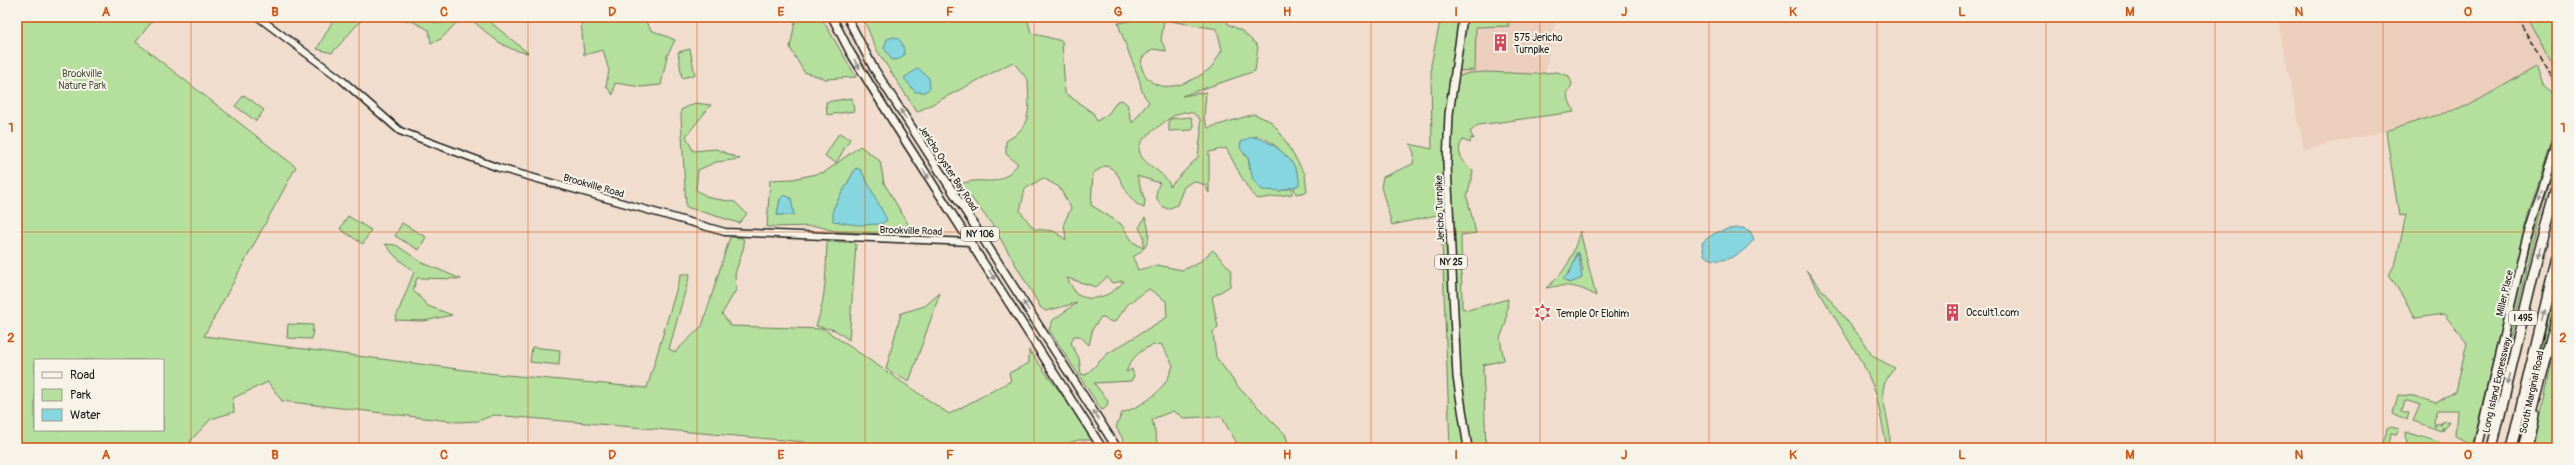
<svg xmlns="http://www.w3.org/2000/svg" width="2574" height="465" font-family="Pangolin,sans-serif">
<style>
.built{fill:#ebcebc}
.green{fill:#b5df9c;stroke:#687e5c;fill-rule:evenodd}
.water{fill:#86d6e0;stroke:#5c8c92}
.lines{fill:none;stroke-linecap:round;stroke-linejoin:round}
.minor-casing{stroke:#1c1c1c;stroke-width:9}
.major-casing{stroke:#1c1c1c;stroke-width:10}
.highway-casing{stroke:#1c1c1c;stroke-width:12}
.minor{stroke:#f7f3e8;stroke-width:6}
.major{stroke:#f7f3e8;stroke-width:7}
.highway{stroke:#f7f3e8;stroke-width:9}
.rail{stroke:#1c1c1c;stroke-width:1.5;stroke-dasharray:6 3;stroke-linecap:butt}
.oneway{fill:#94928c}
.grid{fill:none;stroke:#d4530e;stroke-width:1;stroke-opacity:0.55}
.labels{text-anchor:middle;stroke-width:4;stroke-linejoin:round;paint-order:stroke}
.shield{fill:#f7f3e8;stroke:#5e5c59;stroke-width:1}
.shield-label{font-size:9px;font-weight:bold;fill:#1c1c1c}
.poi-label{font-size:10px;fill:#1c1c1c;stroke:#f7f3e8;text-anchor:start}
.park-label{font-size:10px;fill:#4a5642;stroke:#f7f3e8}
.street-label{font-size:10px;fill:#1c1c1c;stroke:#f7f3e8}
.neatline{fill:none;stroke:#d4530e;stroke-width:1.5}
.grid-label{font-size:13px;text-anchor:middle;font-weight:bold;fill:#d4530e}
</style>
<rect width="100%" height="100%" fill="#f0ddce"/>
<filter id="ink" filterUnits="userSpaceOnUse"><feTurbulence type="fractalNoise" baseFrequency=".025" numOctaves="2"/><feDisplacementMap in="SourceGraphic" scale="8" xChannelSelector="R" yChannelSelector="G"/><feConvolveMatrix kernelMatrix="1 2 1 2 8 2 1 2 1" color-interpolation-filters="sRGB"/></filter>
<g filter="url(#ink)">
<g class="built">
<path d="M 1463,17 L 1556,17 L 1545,73 L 1454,78 Z"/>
<path d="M 2277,17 L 2527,17 L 2557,70 L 2557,95 L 2541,65 L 2470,105 L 2386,131 L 2304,149 Z"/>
</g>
<g class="green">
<path d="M 17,17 L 155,17 L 136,42 L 296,167 L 204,336 L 496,374 L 647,388 L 681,274 L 690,274 L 669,349 L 675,352 L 702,326 L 730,237 L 743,238 L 744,246 L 735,274 L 736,290 L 722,314 L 731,326 L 824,329 L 949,414 L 1011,381 L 1009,373 L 1029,363 L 1029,350 L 1095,440 L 1078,440 L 1054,448 L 806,448 L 805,442 L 494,415 L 478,421 L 458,422 L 282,401 L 268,382 L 233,398 L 234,412 L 211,419 L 190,441 L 195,448 L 17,448 ZM 35,360 L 163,360 L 163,430 L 35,430 Z"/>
<path d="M 335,17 L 364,17 L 332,53 L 317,49 Z"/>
<path d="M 395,17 L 428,17 L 435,23 L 442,23 L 448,17 L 484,17 L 528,53 C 504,50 492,37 473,21 L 456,23 L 441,39 L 431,43 L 429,30 L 412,21 L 393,20 Z"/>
<path d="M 585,17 L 643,17 L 651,30 L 675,40 L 667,56 L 661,85 L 641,87 L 615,83 L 613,95 L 606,86 L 609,71 L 603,50 L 584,55 L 581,21 Z"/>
<path d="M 796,17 L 821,17 L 856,77 L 826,79 L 804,72 L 790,48 Z"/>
<path d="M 863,17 L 1027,17 L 1031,33 L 1062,41 L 1065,93 L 1093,113 L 1097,121 L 1109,113 L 1117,101 L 1122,100 L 1127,104 L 1132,123 L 1149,102 C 1138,88 1143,89 1138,76 C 1131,58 1124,42 1118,23 L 1152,17 L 1226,17 L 1228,24 L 1242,31 L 1258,46 L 1255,71 L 1182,96 L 1206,92 L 1204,118 L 1208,128 L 1254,114 L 1270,121 L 1279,131 L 1305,174 L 1307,192 L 1296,194 L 1294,188 C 1311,175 1274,141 1261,137 C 1258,136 1254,137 1251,137 L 1244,154 L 1248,158 L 1250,170 L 1280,191 L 1292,188 L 1292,194 L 1257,199 C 1248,193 1233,160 1226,148 L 1209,152 L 1209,193 L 1205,185 L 1193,181 L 1184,187 L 1177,205 L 1168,209 C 1155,204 1154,193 1160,183 L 1137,176 L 1145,201 L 1144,208 C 1123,201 1123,168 1105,166 L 1093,173 L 1091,205 L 1121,224 L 1133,242 L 1143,248 L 1144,237 L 1139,228 L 1145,217 C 1152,236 1150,247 1133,257 L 1138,270 L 1157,265 L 1182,270 L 1197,264 L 1213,250 L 1231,270 L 1230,286 L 1212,297 L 1218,327 L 1213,332 L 1216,357 L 1239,388 L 1285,434 L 1290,448 L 1235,448 L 1238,445 L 1221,416 L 1184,418 L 1173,411 L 1152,419 L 1158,446 L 1157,448 L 1128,448 L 1116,427 L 1122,413 C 1146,404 1166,391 1173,365 L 1161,344 C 1145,345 1132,356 1126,372 L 1132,369 L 1134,376 L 1131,381 L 1094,383 L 1108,401 L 1107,406 L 1103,410 L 1101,409 L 1049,330 L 1053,320 L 1077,303 L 1046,311 L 1041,308 L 993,226 L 961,184 C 989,174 993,193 1018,164 L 1006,154 L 1006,141 C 1033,127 1029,107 1028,80 L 1013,62 L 917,112 L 876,49 ZM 1164,20 L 1217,29 L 1222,50 C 1218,56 1214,66 1208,70 C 1188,85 1151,100 1141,65 L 1142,58 L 1152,49 L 1167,51 L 1161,41 ZM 1184,112 L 1193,113 L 1200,119 L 1201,132 L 1198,157 L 1170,186 C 1165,166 1114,158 1155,129 C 1165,122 1172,115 1184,112 ZM 1043,178 L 1059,187 L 1071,208 L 1064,223 L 1066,240 L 1054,231 L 1034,229 L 1020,211 L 1025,189 ZM 1107,277 L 1112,283 L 1124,281 C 1112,295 1093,304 1076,294 L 1067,278 L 1096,287 ZM 1149,289 L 1166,301 L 1167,317 L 1107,354 L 1086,375 L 1081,374 L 1079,358 L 1071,343 L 1074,336 L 1080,336 L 1089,345 L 1093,328 L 1101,317 L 1112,322 L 1116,321 L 1128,304 Z"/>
<path d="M 1441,17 L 1507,19 L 1509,26 L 1476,27 L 1475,70 L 1454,71 L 1454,78 L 1469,73 L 1487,72 L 1533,74 L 1557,72 L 1569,76 L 1572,84 L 1567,95 L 1574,112 L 1478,125 L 1470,132 L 1474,139 L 1471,138 L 1470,143 L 1463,140 C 1454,152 1464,163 1473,171 L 1467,197 L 1476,233 L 1461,235 L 1462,308 L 1468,310 L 1508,299 L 1506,323 L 1500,338 L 1504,360 L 1483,365 L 1486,448 L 1450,448 L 1441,214 L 1392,225 L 1381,187 L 1383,177 L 1413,164 L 1414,153 L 1410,144 L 1432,149 L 1431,65 Z"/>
<path d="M 2527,17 L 2557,17 L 2557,74 Z"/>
<path d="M 690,49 L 695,75 L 682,78 L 678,52 Z"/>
<path d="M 2536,67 L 2542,85 L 2556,96 L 2557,127 L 2528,215 L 2472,448 L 2469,443 L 2455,436 L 2457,410 L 2438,410 L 2434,421 L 2435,427 L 2437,423 L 2440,425 L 2441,422 L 2449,421 L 2443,431 L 2443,427 L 2441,431 L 2413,421 L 2420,405 L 2405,400 L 2402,411 L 2409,413 L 2407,420 L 2393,413 L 2398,395 L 2414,396 L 2436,403 L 2456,391 L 2467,343 L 2444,314 L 2416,318 L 2389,275 L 2396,262 L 2406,215 L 2399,216 L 2386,131 L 2470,105 Z"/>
<path d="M 244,95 L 264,110 L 256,121 L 235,106 Z"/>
<path d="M 852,98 L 854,111 L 827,115 L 826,102 Z"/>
<path d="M 695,103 L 711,105 L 686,136 L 693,151 L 716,149 L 740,159 L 716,162 L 698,170 L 696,190 L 710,198 L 735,202 L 747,214 L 739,223 L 686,207 L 681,116 L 681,110 Z"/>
<path d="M 1191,117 L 1194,127 L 1192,130 L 1169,131 L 1169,119 Z"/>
<path d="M 839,133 L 850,139 L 836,163 L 825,156 Z"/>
<path d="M 860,146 L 880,161 L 884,183 L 915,236 L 834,231 L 817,226 L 767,227 L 770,180 L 793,179 L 825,172 ZM 856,168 L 860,170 L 880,207 L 833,209 ZM 784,195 L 794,214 L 777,215 L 780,199 Z"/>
<path d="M 2557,155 L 2531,252 L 2491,419 L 2493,402 L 2528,251 Z"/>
<path d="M 348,216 L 371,230 L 363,244 L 340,229 Z"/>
<path d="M 402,223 L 426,237 L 419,250 L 395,236 Z"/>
<path d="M 1580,231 L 1596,296 C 1579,285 1565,284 1546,288 C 1568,270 1572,257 1580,231 ZM 1576,253 L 1579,253 L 1583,271 L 1570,283 L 1565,281 L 1564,279 L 1574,265 Z"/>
<path d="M 827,242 L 854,242 L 856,245 L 849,340 L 835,330 L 816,326 C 826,299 826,271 827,242 Z"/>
<path d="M 385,244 L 396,245 L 421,262 L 461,279 L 417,278 L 413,290 L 428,306 L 452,315 L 424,321 L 395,320 L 414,272 L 395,256 Z"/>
<path d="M 1806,270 L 1865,343 L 1872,356 L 1895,368 C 1876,389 1884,398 1888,423 C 1890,431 1890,440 1890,448 L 1887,448 L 1876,393 L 1863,364 Z"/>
<path d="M 2557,280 C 2557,332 2533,397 2520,448 L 2518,448 Z"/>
<path d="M 940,293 L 911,376 L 909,382 L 886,369 L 901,313 L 925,306 Z"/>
<path d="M 288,324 L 313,325 L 312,339 L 287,338 Z"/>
<path d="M 2557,338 L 2557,448 L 2534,448 Z"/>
<path d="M 532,347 L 560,350 L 559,365 L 530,362 Z"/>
<path d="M 2391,427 L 2399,429 L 2397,434 L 2391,433 L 2388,443 L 2400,448 L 2392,448 L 2382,443 L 2387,429 Z"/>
<path d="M 2406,432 L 2439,442 L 2439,448 L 2425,445 L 2419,448 L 2407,448 Z"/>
</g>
<g class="water">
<path d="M 894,37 C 902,39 904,46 904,55 L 900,59 L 892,60 L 884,48 L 887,39 Z"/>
<path d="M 918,68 L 929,78 L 930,88 L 925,92 L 915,92 L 904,78 Z"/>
<path d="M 1251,137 C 1270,138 1302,163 1299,185 L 1280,191 L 1262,190 L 1253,180 L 1248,158 L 1240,148 L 1241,142 Z"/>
<path d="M 856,168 L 861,170 L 887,220 L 881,224 L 857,225 L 833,221 L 833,209 Z"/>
<path d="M 784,195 L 791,198 L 794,215 L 777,215 L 780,199 Z"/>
<path d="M 1743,228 L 1750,231 L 1754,239 C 1744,254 1720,268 1704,255 L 1702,243 C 1714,231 1726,228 1743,228 Z"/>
<path d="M 1578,252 L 1582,278 L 1570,283 L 1565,281 L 1563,279 L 1570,272 Z"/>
</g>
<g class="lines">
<defs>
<path id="minor" d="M 258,17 L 342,80 L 400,131 L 499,168 L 725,232 L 971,242"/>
<g id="major">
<path d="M 832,17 L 850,52 L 897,128 L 1102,448"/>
<path d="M 847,17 L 873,67 L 1117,448"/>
<path d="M 1463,17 L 1449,114 L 1447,164 L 1457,377 L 1468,448"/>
<path d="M 2477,448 L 2526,240 L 2557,144"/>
<path d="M 2529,448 L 2536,415"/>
</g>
<g id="highway">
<path d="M 2492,448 L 2538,255 L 2557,188"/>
<path d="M 2511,448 L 2557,257"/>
<path d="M 2523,448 L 2557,317"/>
</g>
</defs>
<use href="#minor" class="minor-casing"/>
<use href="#major" class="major-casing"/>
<use href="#highway" class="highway-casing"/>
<use href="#minor" class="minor"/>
<use href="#major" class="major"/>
<use href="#highway" class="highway"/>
<path class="rail" d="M 2517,17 L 2557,88"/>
</g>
<defs><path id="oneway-solid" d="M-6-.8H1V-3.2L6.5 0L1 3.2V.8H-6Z"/></defs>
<g class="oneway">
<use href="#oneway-solid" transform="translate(857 64) rotate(58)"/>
<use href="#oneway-solid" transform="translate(903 114) rotate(-123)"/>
<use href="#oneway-solid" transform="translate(926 174) rotate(57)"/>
<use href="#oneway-solid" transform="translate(2540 195) rotate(109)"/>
<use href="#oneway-solid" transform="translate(2539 252) rotate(105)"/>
<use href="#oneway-solid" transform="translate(992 275) rotate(58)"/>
<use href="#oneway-solid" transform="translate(1026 306) rotate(-123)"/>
<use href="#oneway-solid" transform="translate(2543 315) rotate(-77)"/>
<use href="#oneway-solid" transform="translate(2509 379) rotate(103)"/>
<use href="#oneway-solid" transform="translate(1096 415) rotate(-123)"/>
</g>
</g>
<path class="grid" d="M 191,17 L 191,448M 359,17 L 359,448M 528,17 L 528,448M 697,17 L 697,448M 865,17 L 865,448M 1034,17 L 1034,448M 1203,17 L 1203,448M 1371,17 L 1371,448M 1540,17 L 1540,448M 1709,17 L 1709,448M 1877,17 L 1877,448M 2046,17 L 2046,448M 2215,17 L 2215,448M 2383,17 L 2383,448M 17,232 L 2557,232"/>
<defs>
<symbol id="building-bare" viewBox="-9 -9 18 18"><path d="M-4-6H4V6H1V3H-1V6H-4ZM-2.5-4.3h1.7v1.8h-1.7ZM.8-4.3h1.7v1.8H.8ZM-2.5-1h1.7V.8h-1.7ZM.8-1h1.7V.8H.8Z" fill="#d1495b" stroke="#f7f3e8" stroke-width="2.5" paint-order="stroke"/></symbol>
<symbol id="synagogue-bare" viewBox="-9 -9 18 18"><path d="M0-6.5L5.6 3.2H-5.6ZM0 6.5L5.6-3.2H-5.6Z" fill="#d1495b" stroke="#f7f3e8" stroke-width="2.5" paint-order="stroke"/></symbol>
</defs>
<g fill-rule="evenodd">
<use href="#building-bare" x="1488" y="30" width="25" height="25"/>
<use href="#building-bare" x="1940" y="300" width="25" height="25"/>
<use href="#synagogue-bare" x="1530" y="300" width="25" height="25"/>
</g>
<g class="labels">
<g class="shield">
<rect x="961" y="227" width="38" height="14" rx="3"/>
<rect x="1435" y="255" width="32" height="14" rx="3"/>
<rect x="2509" y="311" width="28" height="14" rx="3"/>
</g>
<g class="shield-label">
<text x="980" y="237">NY 106</text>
<text x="1451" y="265">NY 25</text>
<text x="2523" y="321">I 495</text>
</g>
<g class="poi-label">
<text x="1514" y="41">575 Jericho<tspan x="1514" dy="12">Turnpike</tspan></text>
<text x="1966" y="316">Occult1.com</text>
<text x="1556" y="317">Temple Or Elohim</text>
</g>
<g class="park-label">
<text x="82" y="77">Brookville<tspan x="82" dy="12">Nature Park</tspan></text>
</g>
<g class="street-label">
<text transform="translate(949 168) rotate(57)" y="4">Jericho Oyster Bay Road</text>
<text transform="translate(594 185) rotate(16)" y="4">Brookville Road</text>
<text transform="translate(1439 209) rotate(-92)" y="4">Jericho Turnpike</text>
<text transform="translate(911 230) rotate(2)" y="4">Brookville Road</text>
<text transform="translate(2504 293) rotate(-77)" y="4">Miller Place</text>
<text transform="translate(2496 385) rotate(-77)" y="4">Long Island Expressway</text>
<text transform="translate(2531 392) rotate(-78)" y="4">South Marginal Road</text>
</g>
</g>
<rect width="2574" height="465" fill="none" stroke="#f7f3e8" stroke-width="44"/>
<rect x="34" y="359" width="130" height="72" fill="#f7f3e8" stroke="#9f9d96"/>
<rect x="42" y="372" width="20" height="6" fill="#f7f3e8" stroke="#9f9d96"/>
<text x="70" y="379" font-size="12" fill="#1c1c1c">Road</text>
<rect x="42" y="389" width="20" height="12" fill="#b5df9c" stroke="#9f9d96"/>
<text x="70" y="399" font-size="12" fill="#1c1c1c">Park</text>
<rect x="42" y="409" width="20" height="12" fill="#86d6e0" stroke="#9f9d96"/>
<text x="70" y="419" font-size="12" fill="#1c1c1c">Water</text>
<rect x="22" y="22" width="2530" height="421" class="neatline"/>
<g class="grid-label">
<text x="106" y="16">A</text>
<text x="275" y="16">B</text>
<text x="444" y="16">C</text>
<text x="612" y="16">D</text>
<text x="781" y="16">E</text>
<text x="950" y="16">F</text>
<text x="1118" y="16">G</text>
<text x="1287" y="16">H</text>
<text x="1456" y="16">I</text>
<text x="1624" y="16">J</text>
<text x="1793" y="16">K</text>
<text x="1962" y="16">L</text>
<text x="2130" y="16">M</text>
<text x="2299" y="16">N</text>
<text x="2468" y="16">O</text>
<text x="11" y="132">1</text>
<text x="2563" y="132">1</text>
<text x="11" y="342">2</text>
<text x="2563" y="342">2</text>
<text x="106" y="459">A</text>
<text x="275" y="459">B</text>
<text x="444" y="459">C</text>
<text x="612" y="459">D</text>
<text x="781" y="459">E</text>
<text x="950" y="459">F</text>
<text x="1118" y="459">G</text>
<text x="1287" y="459">H</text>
<text x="1456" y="459">I</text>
<text x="1624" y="459">J</text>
<text x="1793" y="459">K</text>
<text x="1962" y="459">L</text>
<text x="2130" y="459">M</text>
<text x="2299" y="459">N</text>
<text x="2468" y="459">O</text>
</g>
</svg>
